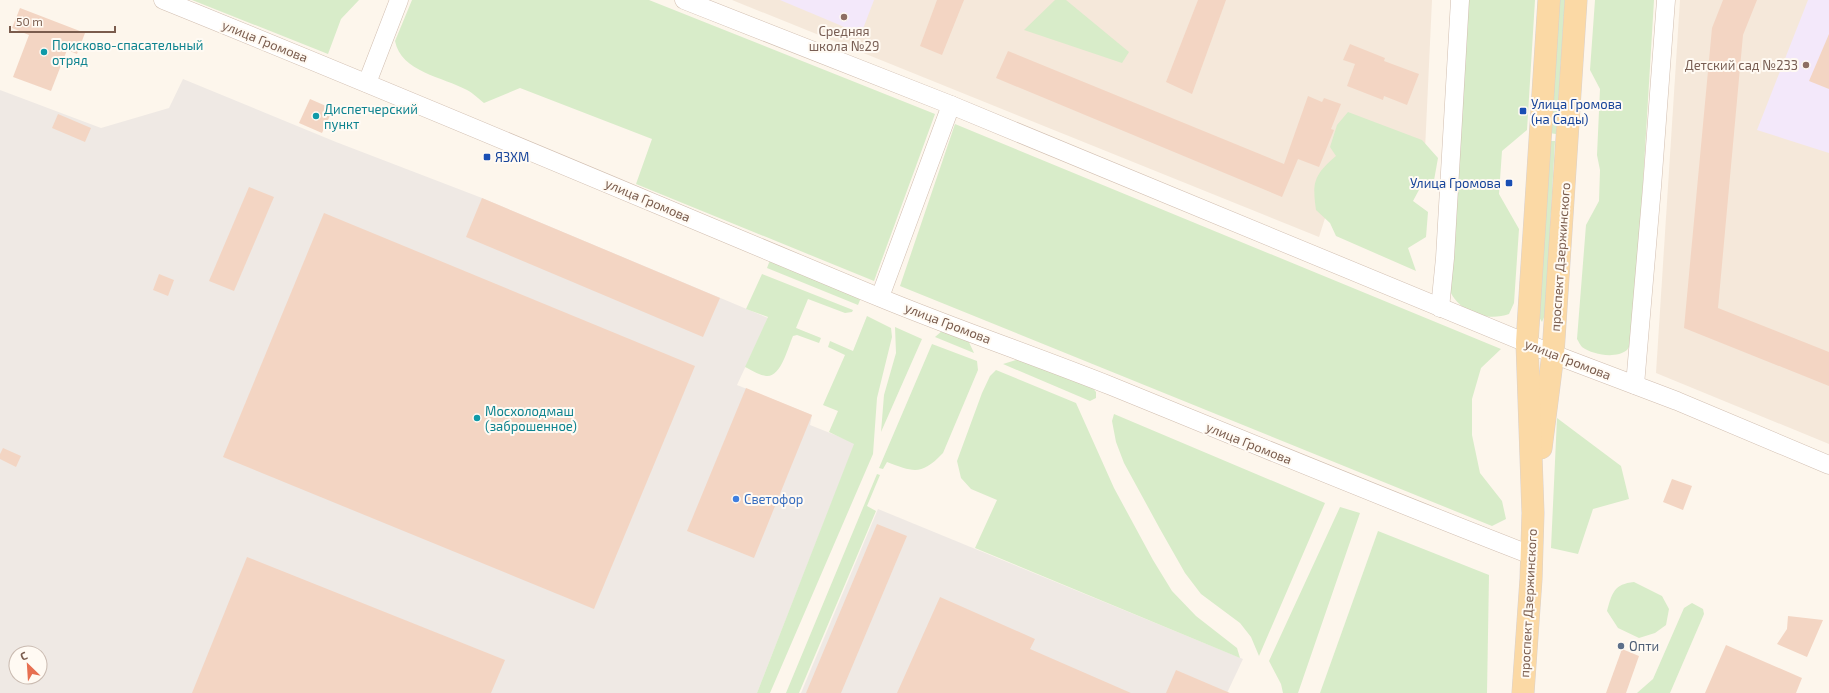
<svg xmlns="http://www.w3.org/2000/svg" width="1829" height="693" font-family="'Exo 2',sans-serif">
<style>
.residential{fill:#f5e8da}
.industrial{fill:#efe9e4;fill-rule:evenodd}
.education{fill:#f3e8fa}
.green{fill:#d8ecc9}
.building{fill:#f3d5c3}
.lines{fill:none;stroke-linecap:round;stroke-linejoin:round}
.minor-casing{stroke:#d1beb0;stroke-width:19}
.major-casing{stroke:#dad1cd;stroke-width:23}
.minor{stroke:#fff;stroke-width:18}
.major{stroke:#fbd9a5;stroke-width:22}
.education-dot{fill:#8d6e63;stroke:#fffaf3;stroke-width:1.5}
.culture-dot{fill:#0f9aa8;stroke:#fffaf3;stroke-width:1.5}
.transit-dot{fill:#1a4fb4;stroke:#fffaf3;stroke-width:1.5}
.shop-dot{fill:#3f7fe0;stroke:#fffaf3;stroke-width:1.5}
.service-dot{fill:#5c6f8a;stroke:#fffaf3;stroke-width:1.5}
.labels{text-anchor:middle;stroke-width:4;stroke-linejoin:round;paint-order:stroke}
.education-label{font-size:13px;fill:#785e54;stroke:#fffaf3}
.street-label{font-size:13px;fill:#7a5c4d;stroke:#fffaf3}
.culture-label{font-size:13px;fill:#0d838f;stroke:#fffaf3;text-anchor:start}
.transit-label{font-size:13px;fill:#164399;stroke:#fffaf3;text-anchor:start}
.shop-label{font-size:13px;fill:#366cbe;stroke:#fffaf3;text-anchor:start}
.service-label{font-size:13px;fill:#4e5e75;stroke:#fffaf3;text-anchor:start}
</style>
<rect width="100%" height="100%" fill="#fdf6ec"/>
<g class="residential">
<path d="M 732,0 L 1432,0 L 1425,150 L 1354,127 L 1319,237 Z"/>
<path d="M 1680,0 L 1829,0 L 1829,444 L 1656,373 Z"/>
</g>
<g class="industrial">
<path d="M 183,79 L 336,142 L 482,198 L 768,318 L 737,385 L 812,415 L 810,425 L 855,443 L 757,693 L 0,693 L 0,90 L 101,128 L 169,108 ZM 16,653 L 40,653 L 40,677 L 16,677 Z"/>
<path d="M 878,509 L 1243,659 L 1227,693 L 801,693 Z"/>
</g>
<g class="education">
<path d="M 780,0 L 874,0 L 861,34 Z"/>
<path d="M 1808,0 L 1829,0 L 1829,153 L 1757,130 Z"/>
</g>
<g class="green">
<path d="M 192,0 L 359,0 L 341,19 L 328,54 Z"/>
<path d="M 412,0 L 649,0 L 935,114 L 874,281 L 636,184 L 652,139 L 520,88 L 484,103 C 479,99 473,93 467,90 C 443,77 401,72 395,41 Z"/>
<path d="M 1055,0 L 1066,0 L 1129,52 L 1122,63 L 1024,30 Z"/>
<path d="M 1467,0 L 1535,0 L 1527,130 L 1502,151 L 1499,194 L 1519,229 L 1514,303 L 1509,314 C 1487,322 1459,312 1450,291 Z"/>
<path d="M 1558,0 L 1565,0 L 1556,134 L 1549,133 Z"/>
<path d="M 1595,0 L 1654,0 L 1634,333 C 1632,338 1630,347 1627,350 C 1616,359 1593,355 1582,347 C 1580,345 1579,342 1577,339 L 1586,225 L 1599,201 L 1600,170 L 1597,155 L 1600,89 L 1590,70 Z"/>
<path d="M 1348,112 L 1422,140 L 1438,158 L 1433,186 L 1420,188 L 1413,201 L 1428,212 L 1426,237 L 1408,248 L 1416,271 L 1336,236 L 1330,223 L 1316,210 C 1312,182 1314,175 1336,156 L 1330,147 L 1337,125 Z"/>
<path d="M 955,124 L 1501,349 L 1481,368 L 1472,399 L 1472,435 L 1480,473 L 1502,501 L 1506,519 L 1492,526 L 900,286 Z"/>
<path d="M 1549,141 L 1555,141 L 1545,315 L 1542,322 L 1539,317 Z"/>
<path d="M 772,255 L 858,294 L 860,300 L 858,305 L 767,268 Z"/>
<path d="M 762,274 L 853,310 L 852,312 L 845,313 L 808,299 L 796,328 L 821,338 L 819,343 L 797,335 L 793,336 C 788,347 781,378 766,376 C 759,375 751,370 745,367 L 768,317 L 746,309 Z"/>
<path d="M 867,316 L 891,328 L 892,337 L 877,398 L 873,454 L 770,693 L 757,693 L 854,444 L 829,432 L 838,411 L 823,405 L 845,355 L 828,347 L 830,341 L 853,351 Z"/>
<path d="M 895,327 L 922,339 L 881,432 L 884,395 L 896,353 Z"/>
<path d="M 942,331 L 967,338 L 974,353 L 935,337 Z"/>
<path d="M 932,344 L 977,361 L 978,370 L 943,453 C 921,476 914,472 887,462 L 883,469 L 879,468 Z"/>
<path d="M 1016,360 L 1023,360 L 1088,382 L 1096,392 L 1096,398 L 1090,401 L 1003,364 Z"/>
<path d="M 996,370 L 1076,403 L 1114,488 L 1153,560 L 1172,591 L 1196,616 L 1237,648 L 1240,658 L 975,548 L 997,500 L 971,489 L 961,478 L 957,461 L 982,393 L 990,376 Z"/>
<path d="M 1114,414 L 1325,503 L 1259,656 L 1251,637 L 1240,623 L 1201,594 L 1185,573 L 1160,529 L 1124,463 L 1116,442 L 1112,421 Z"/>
<path d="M 1557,418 L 1621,466 L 1629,499 L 1593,509 L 1578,554 L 1551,548 Z"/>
<path d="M 877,474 L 880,475 L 867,506 L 876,511 L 799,693 L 786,693 Z"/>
<path d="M 1340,507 L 1360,513 L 1298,693 L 1283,693 L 1281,684 L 1269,661 Z"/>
<path d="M 1378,531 L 1489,575 L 1487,693 L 1320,693 Z"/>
<path d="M 1634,582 L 1662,596 L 1669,609 L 1666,625 L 1655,633 L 1639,638 L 1618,628 L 1607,611 C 1612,593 1614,584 1634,582 Z"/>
<path d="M 1692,603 L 1703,609 L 1704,614 L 1670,693 L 1637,693 L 1653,679 L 1684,608 Z"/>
</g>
<g class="building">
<path d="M 937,0 L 964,0 L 942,55 L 920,46 Z"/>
<path d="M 1198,0 L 1226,0 L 1192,94 L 1166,82 Z"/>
<path d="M 1723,0 L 1757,0 L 1743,35 L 1718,308 L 1829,352 L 1829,386 L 1684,328 L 1712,28 Z"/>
<path d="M 20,8 L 85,33 L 77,54 L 67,50 L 51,91 L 13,77 L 29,35 L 12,28 Z"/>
<path d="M 1829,34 L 1829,89 L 1809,81 Z"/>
<path d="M 1350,44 L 1385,58 L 1384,61 L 1419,74 L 1407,105 L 1384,96 L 1383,100 L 1347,86 L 1355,64 L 1343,60 Z"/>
<path d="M 1008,51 L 1284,164 L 1308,96 L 1322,102 L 1324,98 L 1341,104 L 1331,129 L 1334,130 L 1319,167 L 1298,159 L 1282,197 L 996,78 Z"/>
<path d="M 310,99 L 333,109 L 322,133 L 299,123 Z"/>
<path d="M 58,114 L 91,128 L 85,142 L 52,128 Z"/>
<path d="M 249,187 L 274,197 L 234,291 L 209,281 Z"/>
<path d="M 482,198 L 720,298 L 703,337 L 466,237 Z"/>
<path d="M 324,213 L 695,366 L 594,609 L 223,457 Z"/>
<path d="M 159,274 L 174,280 L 168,296 L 153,290 Z"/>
<path d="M 746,388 L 812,415 L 754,558 L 687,531 Z"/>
<path d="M 3,448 L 21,456 L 16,467 L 0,459 L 0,454 Z"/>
<path d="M 1672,479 L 1692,486 L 1683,510 L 1663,502 Z"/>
<path d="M 877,524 L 907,536 L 841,693 L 806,693 Z"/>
<path d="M 247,557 L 505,660 L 491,693 L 192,693 Z"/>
<path d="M 940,597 L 1035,639 L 1030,649 L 1131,693 L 897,693 Z"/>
<path d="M 1788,616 L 1823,620 L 1807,657 L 1777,644 L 1787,629 Z"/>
<path d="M 1726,645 L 1802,678 L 1796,693 L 1705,693 Z"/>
<path d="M 1622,649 L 1639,656 L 1626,693 L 1606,693 Z"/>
<path d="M 1176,670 L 1230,693 L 1166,693 Z"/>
</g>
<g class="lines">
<defs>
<g id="minor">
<path d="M 163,0 C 401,96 638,197 876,296 C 953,328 1033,355 1111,386 C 1251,443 1391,501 1531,555"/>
<path d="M 684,0 L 951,105 L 1553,354 L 1677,401 L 1829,465"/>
<path d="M 367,83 L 399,0"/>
<path d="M 880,297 L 951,105"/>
<path d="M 1440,308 L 1445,258 L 1460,0"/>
<path d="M 1635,385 L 1652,187 L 1666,0"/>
</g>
<g id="major">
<path d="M 1541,448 L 1553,354 L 1576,0"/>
<path d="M 1523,693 L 1531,579 L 1533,513 L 1527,343 L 1549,0"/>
</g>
</defs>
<use href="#minor" class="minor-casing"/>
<use href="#major" class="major-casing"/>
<use href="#minor" class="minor"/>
<use href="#major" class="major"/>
</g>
<g class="education-dot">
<circle cx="844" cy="17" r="4"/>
<circle cx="1806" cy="65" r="4"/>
</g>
<g class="culture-dot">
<circle cx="44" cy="52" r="4"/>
<circle cx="316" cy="116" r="4"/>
<circle cx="477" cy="418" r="4"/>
</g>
<g class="transit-dot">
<rect x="1519" y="107" width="8" height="8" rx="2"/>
<rect x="483" y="153" width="8" height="8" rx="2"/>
<rect x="1505" y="179" width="8" height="8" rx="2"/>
</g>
<circle class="shop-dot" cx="736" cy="499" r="4"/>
<circle class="service-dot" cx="1621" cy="646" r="4"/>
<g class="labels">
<g class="education-label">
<text x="844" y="36">Средняя<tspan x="844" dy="15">школа №29</tspan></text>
<text x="1798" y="70" text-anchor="end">Детский сад №233</text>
</g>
<g class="street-label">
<text transform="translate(265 41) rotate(22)" y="5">улица Громова</text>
<text transform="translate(648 200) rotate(23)" y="5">улица Громова</text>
<text transform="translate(1560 257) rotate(-86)" y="5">проспект Дзержинского</text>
<text transform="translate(948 323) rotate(21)" y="5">улица Громова</text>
<text transform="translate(1568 359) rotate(21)" y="5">улица Громова</text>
<text transform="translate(1249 443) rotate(22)" y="5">улица Громова</text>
<text transform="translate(1528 603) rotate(-87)" y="5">проспект Дзержинского</text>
</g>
<g class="culture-label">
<text x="52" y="50">Поисково-спасательный<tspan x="52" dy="15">отряд</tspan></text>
<text x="324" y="114">Диспетчерский<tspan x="324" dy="15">пункт</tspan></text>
<text x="485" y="416">Мосхолодмаш<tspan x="485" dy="15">(заброшенное)</tspan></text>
</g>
<g class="transit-label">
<text x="1531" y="109">Улица Громова<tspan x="1531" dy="15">(на Сады)</tspan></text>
<text x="495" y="162">ЯЗХМ</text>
<text x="1501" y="188" text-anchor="end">Улица Громова</text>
</g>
<g class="shop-label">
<text x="744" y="504">Светофор</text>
</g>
<g class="service-label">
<text x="1629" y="651">Опти</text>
</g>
</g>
<g transform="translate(28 665) rotate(335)"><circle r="19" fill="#fffaf3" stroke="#cabbb1"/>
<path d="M0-3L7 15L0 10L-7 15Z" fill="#e76f51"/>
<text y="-6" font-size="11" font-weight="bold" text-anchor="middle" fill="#7a5c4d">С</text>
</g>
<path d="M10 26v6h105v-6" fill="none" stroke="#7a5c4d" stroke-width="2"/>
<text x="16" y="26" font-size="12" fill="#7a5c4d" stroke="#fffaf3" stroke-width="3" paint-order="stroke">50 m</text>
</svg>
